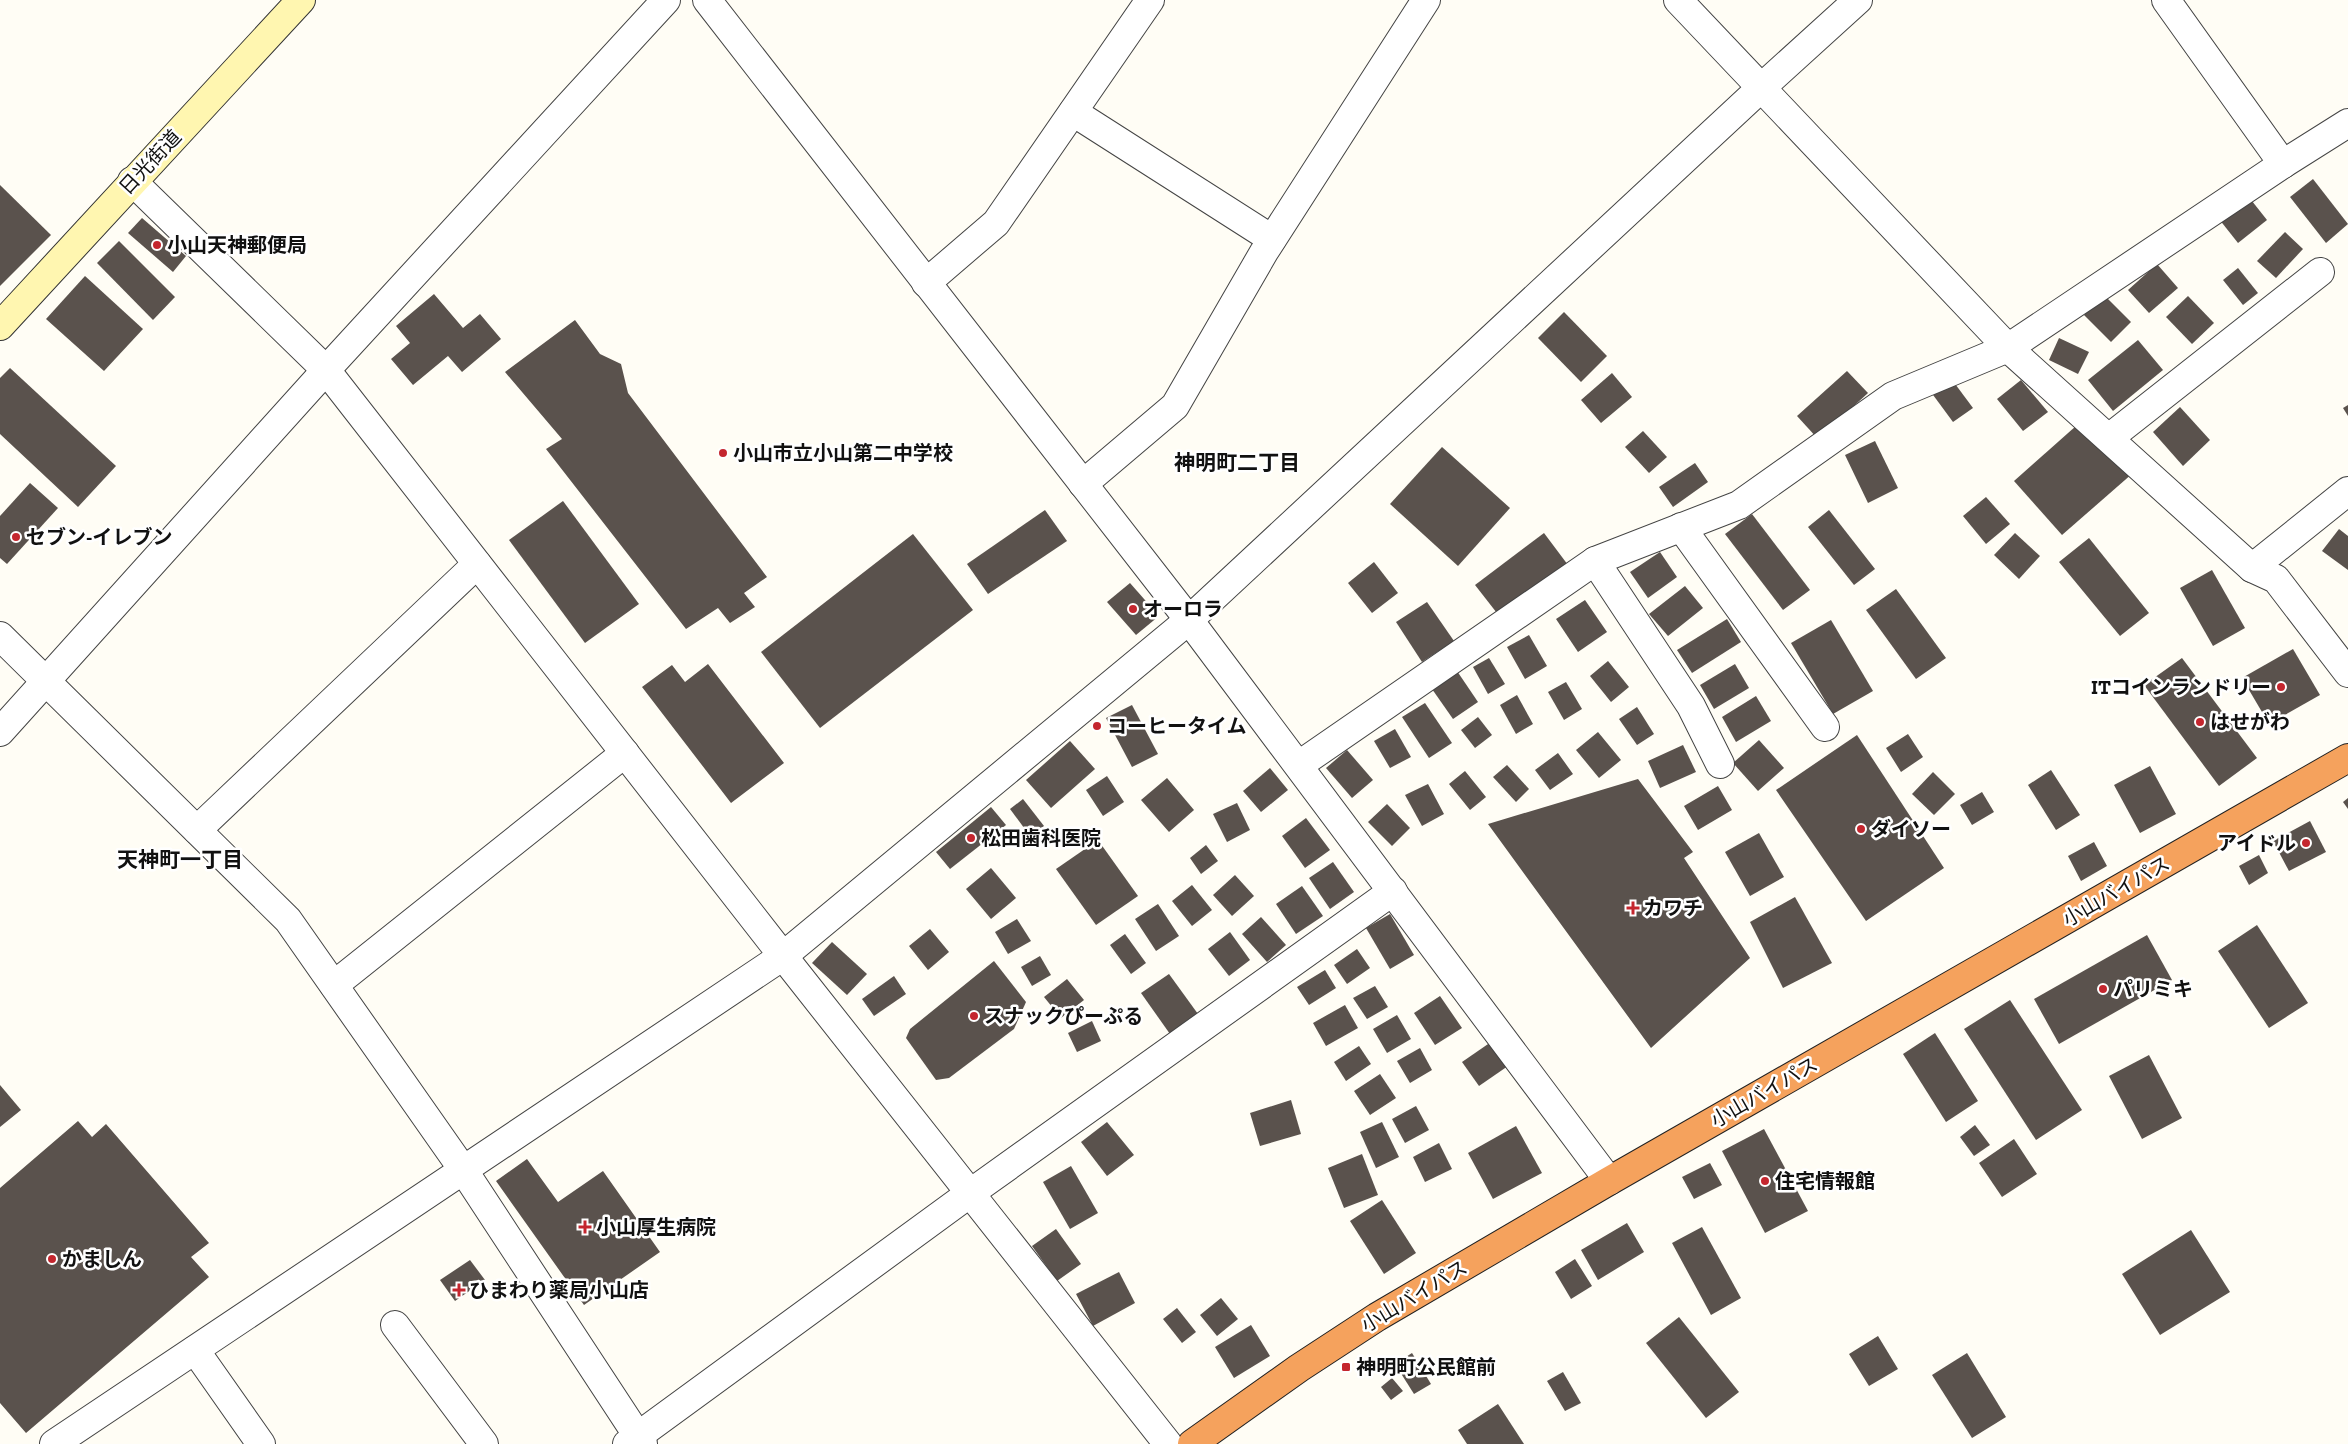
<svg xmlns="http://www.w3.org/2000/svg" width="2348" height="1444" font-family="'Zilla Slab','Noto Sans JP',serif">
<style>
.building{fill:#5a524d}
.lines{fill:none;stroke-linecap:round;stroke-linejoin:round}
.street-casing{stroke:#444;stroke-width:30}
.secondary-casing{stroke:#333;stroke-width:30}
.highway-casing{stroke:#222;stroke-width:30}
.street{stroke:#fff;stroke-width:28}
.secondary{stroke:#fff6b0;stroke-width:28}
.highway{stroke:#f5a25d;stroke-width:28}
.poi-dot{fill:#c4262e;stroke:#fff;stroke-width:2}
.labels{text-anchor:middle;stroke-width:5;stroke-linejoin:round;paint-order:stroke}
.street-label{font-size:20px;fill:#111;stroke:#fff}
.poi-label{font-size:20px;font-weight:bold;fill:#111;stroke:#fff;text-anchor:start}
.neighbourhood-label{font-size:21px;font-weight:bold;fill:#111;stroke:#fff}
</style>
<rect width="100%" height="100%" fill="#fffdf5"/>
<g class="building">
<path d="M 2313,179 L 2348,224 L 2326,243 L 2290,197 Z"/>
<path d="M 0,185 L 51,235 L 0,286 Z"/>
<path d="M 2248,196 L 2267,220 L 2238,243 L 2219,219 Z"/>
<path d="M 142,218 L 186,256 L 173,272 L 128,233 Z"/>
<path d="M 2285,232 L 2303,249 L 2276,278 L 2257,261 Z"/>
<path d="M 119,241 L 175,297 L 153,320 L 97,263 Z"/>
<path d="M 2157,264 L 2178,288 L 2149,313 L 2128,290 Z"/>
<path d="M 2238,268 L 2258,293 L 2243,305 L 2223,280 Z"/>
<path d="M 85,276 L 143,329 L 104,371 L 46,319 Z"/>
<path d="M 434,294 L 463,328 L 480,314 L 501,339 L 462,372 L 448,356 L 413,385 L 391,359 L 410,343 L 396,326 Z"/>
<path d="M 2104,295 L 2131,322 L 2111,342 L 2084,315 Z"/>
<path d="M 2188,296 L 2214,323 L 2192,344 L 2166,317 Z"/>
<path d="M 1564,312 L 1607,356 L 1581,382 L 1538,338 Z"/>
<path d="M 575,320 L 600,354 L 621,364 L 628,393 L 767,577 L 744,593 L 755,607 L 730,623 L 718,608 L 686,629 L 546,449 L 562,439 L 505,372 Z"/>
<path d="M 2059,338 L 2089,352 L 2078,374 L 2049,360 Z"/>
<path d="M 2138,340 L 2163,370 L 2113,411 L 2088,380 Z"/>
<path d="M 10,368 L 116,466 L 78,507 L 0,434 L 0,378 Z"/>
<path d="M 1944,369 L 1973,408 L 1953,422 L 1925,384 Z"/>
<path d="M 1847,371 L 1868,393 L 1818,439 L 1797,416 Z"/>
<path d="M 1612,373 L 1632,397 L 1601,423 L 1581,400 Z"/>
<path d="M 2021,380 L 2048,412 L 2023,431 L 1997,399 Z"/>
<path d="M 2348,405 L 2348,416 L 2343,408 Z"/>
<path d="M 2180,407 L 2210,440 L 2183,466 L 2153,432 Z"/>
<path d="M 2085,418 L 2133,473 L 2062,535 L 2014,481 Z"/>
<path d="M 1643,431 L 1667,457 L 1649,473 L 1625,447 Z"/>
<path d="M 1875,441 L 1898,488 L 1868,503 L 1845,455 Z"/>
<path d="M 1442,447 L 1510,508 L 1458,566 L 1390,504 Z"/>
<path d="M 1695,463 L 1708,482 L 1673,507 L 1659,487 Z"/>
<path d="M 30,483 L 58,508 L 7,564 L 0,558 L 0,516 Z"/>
<path d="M 1986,497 L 2010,524 L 1986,544 L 1963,516 Z"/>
<path d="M 563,501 L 639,604 L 585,643 L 509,540 Z"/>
<path d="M 1045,510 L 1067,541 L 988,594 L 967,564 Z"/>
<path d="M 1829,510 L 1875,569 L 1854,585 L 1808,527 Z"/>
<path d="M 1752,514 L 1810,590 L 1783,610 L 1725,534 Z"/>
<path d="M 2339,529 L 2348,536 L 2348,570 L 2322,551 Z"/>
<path d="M 1544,533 L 1568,565 L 1500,617 L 1475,585 Z"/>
<path d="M 2015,533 L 2040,556 L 2019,579 L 1994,555 Z"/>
<path d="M 913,534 L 973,610 L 820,728 L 761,652 Z"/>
<path d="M 2089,538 L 2149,613 L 2120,636 L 2059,562 Z"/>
<path d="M 1660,552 L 1677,577 L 1648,598 L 1630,572 Z"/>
<path d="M 1374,562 L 1398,593 L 1372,613 L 1348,583 Z"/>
<path d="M 2212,570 L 2245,628 L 2213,646 L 2180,588 Z"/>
<path d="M 1130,583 L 1159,616 L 1136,635 L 1107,602 Z"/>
<path d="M 1685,586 L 1703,608 L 1668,636 L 1649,614 Z"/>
<path d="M 1896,589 L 1946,658 L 1916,679 L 1866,610 Z"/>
<path d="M 1585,600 L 1607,632 L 1578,652 L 1556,619 Z"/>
<path d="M 1427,602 L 1454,641 L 1422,662 L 1396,622 Z"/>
<path d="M 1727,619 L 1741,642 L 1692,673 L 1677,650 Z"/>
<path d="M 1831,620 L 1873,691 L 1833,714 L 1791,643 Z"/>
<path d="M 1529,635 L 1547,666 L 1525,679 L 1507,647 Z"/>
<path d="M 2293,649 L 2320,695 L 2269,724 L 2242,678 Z"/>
<path d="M 1489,658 L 1505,684 L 1488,694 L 1473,667 Z"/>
<path d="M 2182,658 L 2257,758 L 2219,786 L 2144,685 Z"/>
<path d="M 1608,661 L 1629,687 L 1611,702 L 1590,676 Z"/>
<path d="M 708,664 L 784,763 L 731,803 L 642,687 L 672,665 L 685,682 Z"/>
<path d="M 1735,664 L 1749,688 L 1714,709 L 1700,685 Z"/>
<path d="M 1457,671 L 1478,702 L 1453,719 L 1432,689 Z"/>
<path d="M 1566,682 L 1582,709 L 1564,720 L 1548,692 Z"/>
<path d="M 1517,695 L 1533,724 L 1516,734 L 1500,705 Z"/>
<path d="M 1756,696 L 1771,721 L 1736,742 L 1722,717 Z"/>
<path d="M 1425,703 L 1452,743 L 1429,758 L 1402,717 Z"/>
<path d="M 1132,705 L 1158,754 L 1132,767 L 1106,718 Z"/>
<path d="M 1637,707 L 1654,734 L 1637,745 L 1619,719 Z"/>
<path d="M 1478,717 L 1492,735 L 1475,748 L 1461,730 Z"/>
<path d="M 1395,729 L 1411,757 L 1390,768 L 1374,741 Z"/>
<path d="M 1598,732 L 1621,760 L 1599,778 L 1576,750 Z"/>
<path d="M 1908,734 L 1923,757 L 1901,772 L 1886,748 Z"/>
<path d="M 1857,735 L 1944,868 L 1866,921 L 1776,790 Z"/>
<path d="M 1759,740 L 1784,768 L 1758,791 L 1733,763 Z"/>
<path d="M 1070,741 L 1095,769 L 1051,808 L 1026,780 Z"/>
<path d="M 1683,745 L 1696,772 L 1660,788 L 1648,761 Z"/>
<path d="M 1347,750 L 1373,780 L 1352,798 L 1326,768 Z"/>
<path d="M 1558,753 L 1573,774 L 1550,790 L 1535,770 Z"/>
<path d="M 1507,765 L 1529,789 L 1516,802 L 1493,777 Z"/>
<path d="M 2150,766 L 2176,814 L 2140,833 L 2114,785 Z"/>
<path d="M 1270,768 L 1288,790 L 1261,812 L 1243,791 Z"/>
<path d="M 2051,770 L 2080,815 L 2056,830 L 2028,785 Z"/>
<path d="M 1465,771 L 1486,797 L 1470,810 L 1449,784 Z"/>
<path d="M 1933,772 L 1955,794 L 1934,815 L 1912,794 Z"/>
<path d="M 1107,776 L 1124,802 L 1103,816 L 1086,790 Z"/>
<path d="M 1167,778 L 1194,810 L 1169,832 L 1141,800 Z"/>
<path d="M 1638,779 L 1693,852 L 1684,858 L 1750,958 L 1651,1048 L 1488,824 Z"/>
<path d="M 1428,784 L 1444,814 L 1422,826 L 1405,795 Z"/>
<path d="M 1718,786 L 1732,810 L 1698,830 L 1684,806 Z"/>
<path d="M 1982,792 L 1994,812 L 1972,825 L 1960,805 Z"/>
<path d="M 2348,798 L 2348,809 L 2343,802 Z"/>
<path d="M 1023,799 L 1044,826 L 1030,836 L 1010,809 Z"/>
<path d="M 1237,803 L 1250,830 L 1227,842 L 1213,814 Z"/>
<path d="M 1387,804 L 1410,828 L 1392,846 L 1368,822 Z"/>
<path d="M 991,807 L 1006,825 L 950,869 L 936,852 Z"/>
<path d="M 1306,818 L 1330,850 L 1305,868 L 1282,836 Z"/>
<path d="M 2310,821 L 2326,852 L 2289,871 L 2273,841 Z"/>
<path d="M 1759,833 L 1784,877 L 1750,896 L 1725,852 Z"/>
<path d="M 1098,840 L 1138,896 L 1096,925 L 1056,869 Z"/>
<path d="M 2094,842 L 2107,866 L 2081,881 L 2068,856 Z"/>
<path d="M 1206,845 L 1218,861 L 1201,874 L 1190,858 Z"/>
<path d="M 2259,855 L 2268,873 L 2249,885 L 2239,866 Z"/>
<path d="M 1333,862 L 1354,892 L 1330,909 L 1309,878 Z"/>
<path d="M 991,868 L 1016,898 L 991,919 L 966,889 Z"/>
<path d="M 1235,875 L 1254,896 L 1232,916 L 1213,895 Z"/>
<path d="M 1192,885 L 1212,910 L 1192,926 L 1172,901 Z"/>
<path d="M 1302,886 L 1323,916 L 1296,934 L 1276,904 Z"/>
<path d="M 1795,897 L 1832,963 L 1783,988 L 1750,922 Z"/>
<path d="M 1158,904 L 1179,936 L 1156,951 L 1135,919 Z"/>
<path d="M 1390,914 L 1414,955 L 1390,969 L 1366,928 Z"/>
<path d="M 1261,917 L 1286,945 L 1267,962 L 1242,934 Z"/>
<path d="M 1017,919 L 1031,941 L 1008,954 L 995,932 Z"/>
<path d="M 2257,925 L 2308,1003 L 2269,1028 L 2218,951 Z"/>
<path d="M 930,929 L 949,952 L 928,970 L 909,946 Z"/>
<path d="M 1230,932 L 1250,960 L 1229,976 L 1208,949 Z"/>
<path d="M 1125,934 L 1146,963 L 1131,974 L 1110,945 Z"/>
<path d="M 2147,935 L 2172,980 L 2059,1044 L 2034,999 Z"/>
<path d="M 832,942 L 867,974 L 847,995 L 812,963 Z"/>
<path d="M 1357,949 L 1370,968 L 1347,984 L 1334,965 Z"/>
<path d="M 1040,956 L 1051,975 L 1032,986 L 1021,967 Z"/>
<path d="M 994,961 L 1026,1002 L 1014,1029 L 949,1078 L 936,1080 L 906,1038 L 910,1029 Z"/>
<path d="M 1325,970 L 1336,988 L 1309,1005 L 1297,987 Z"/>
<path d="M 1169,974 L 1198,1014 L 1170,1034 L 1141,993 Z"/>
<path d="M 894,976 L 906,994 L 874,1016 L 862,999 Z"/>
<path d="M 1067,979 L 1084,1000 L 1061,1018 L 1044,997 Z"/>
<path d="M 1375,986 L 1388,1007 L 1367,1019 L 1353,998 Z"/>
<path d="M 1440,996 L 1462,1028 L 1435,1045 L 1414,1013 Z"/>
<path d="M 2010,1000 L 2082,1110 L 2036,1140 L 1964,1029 Z"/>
<path d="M 1345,1005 L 1358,1028 L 1326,1046 L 1313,1023 Z"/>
<path d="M 1397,1015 L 1411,1039 L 1387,1053 L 1373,1029 Z"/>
<path d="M 1092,1021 L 1101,1041 L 1077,1052 L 1068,1033 Z"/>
<path d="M 1935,1033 L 1978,1101 L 1946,1122 L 1903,1054 Z"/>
<path d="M 1491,1042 L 1508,1066 L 1479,1086 L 1462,1062 Z"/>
<path d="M 1359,1046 L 1371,1064 L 1346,1081 L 1334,1062 Z"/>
<path d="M 1420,1048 L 1432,1070 L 1410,1083 L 1397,1061 Z"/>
<path d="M 2149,1055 L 2182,1118 L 2142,1139 L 2109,1076 Z"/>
<path d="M 1380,1074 L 1396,1098 L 1370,1115 L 1354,1091 Z"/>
<path d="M 0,1085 L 21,1110 L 0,1127 Z"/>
<path d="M 1291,1100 L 1301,1134 L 1260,1146 L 1250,1113 Z"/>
<path d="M 1416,1106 L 1429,1130 L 1405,1143 L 1392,1119 Z"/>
<path d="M 78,1121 L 92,1137 L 106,1124 L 209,1243 L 191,1257 L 209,1277 L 26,1433 L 0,1403 L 0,1188 Z"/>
<path d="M 1107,1122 L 1134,1155 L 1107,1176 L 1081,1142 Z"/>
<path d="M 1382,1122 L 1399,1157 L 1376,1168 L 1360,1132 Z"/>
<path d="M 1975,1125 L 1990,1145 L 1974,1156 L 1960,1137 Z"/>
<path d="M 1516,1126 L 1542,1173 L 1493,1199 L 1468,1153 Z"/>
<path d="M 1764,1129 L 1808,1211 L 1765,1233 L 1722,1151 Z"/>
<path d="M 2014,1139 L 2037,1174 L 2002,1197 L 1979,1163 Z"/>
<path d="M 1439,1143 L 1452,1169 L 1425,1182 L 1413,1157 Z"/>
<path d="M 1362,1154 L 1378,1195 L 1344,1208 L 1328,1168 Z"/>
<path d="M 527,1159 L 558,1202 L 603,1171 L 660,1252 L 584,1305 L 496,1181 Z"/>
<path d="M 1710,1163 L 1722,1185 L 1694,1199 L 1682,1177 Z"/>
<path d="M 1071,1166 L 1098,1213 L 1070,1229 L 1043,1182 Z"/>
<path d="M 1382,1200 L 1416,1253 L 1384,1274 L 1350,1221 Z"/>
<path d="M 1627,1223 L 1644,1252 L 1598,1280 L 1581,1250 Z"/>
<path d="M 1702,1227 L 1741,1298 L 1711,1315 L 1672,1243 Z"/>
<path d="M 1056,1229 L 1081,1264 L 1057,1281 L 1032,1246 Z"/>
<path d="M 2191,1230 L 2230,1292 L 2160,1335 L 2122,1274 Z"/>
<path d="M 1575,1259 L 1592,1286 L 1571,1299 L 1555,1272 Z"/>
<path d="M 470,1260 L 485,1280 L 455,1301 L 440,1280 Z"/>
<path d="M 1119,1272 L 1135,1303 L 1093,1326 L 1076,1294 Z"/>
<path d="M 1221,1298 L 1238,1319 L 1217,1336 L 1200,1315 Z"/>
<path d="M 1177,1308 L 1196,1332 L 1182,1343 L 1163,1319 Z"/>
<path d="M 1679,1317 L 1739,1392 L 1706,1418 L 1646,1343 Z"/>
<path d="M 1251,1325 L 1270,1356 L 1234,1378 L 1215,1347 Z"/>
<path d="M 1878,1336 L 1898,1369 L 1869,1386 L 1849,1354 Z"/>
<path d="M 1412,1353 L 1431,1384 L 1414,1394 L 1395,1364 Z"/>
<path d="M 1967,1353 L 2006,1417 L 1972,1438 L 1932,1375 Z"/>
<path d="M 1563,1372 L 1581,1403 L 1565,1411 L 1547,1381 Z"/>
<path d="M 1392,1378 L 1403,1391 L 1391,1400 L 1381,1387 Z"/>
<path d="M 1498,1404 L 1524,1444 L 1467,1444 L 1458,1430 Z"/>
</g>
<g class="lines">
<defs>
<g id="street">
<path d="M 707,0 L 1189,620 L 1609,1181"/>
<path d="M 1678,0 L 2008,348 L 2252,568 L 2276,579 L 2348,673"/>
<path d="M 2166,0 L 2283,164"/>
<path d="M 1073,112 L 1272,239"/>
<path d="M 132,181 L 326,370 L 783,956 L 1168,1444"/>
<path d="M 926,283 L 996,223 L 1150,0"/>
<path d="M 2109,438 L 2320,272"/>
<path d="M 1083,484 L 1175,406 L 1264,252 L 1426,0"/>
<path d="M 1681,527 L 1825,727"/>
<path d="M 1595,561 L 1691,706 L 1720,764"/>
<path d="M 2252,568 L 2348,491"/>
<path d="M 0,636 L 288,920 L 464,1171 L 643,1444"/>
<path d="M 0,732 L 326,370 L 666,0"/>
<path d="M 1299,765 L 1595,561 L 1739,505 L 1893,396 L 2008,348 L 2283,164 L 2348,123"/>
<path d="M 197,830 L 477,564"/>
<path d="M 334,985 L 625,753"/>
<path d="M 395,1325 L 484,1444"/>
<path d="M 195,1350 L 261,1444"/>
<path d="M 54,1444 L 783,956 L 1189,620 L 1761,88 L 1858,0"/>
<path d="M 627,1444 L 969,1194 L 1393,891"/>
</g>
<path id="secondary" d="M 0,326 L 301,0"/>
<path id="highway" d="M 1192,1444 L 1299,1368 L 1377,1317 L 1609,1181 L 2348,758"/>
</defs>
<use href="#street" class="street-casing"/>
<use href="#secondary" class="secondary-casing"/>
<use href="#highway" class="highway-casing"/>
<use href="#street" class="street"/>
<use href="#secondary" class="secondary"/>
<use href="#highway" class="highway"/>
</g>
<g class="poi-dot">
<circle cx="157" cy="245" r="5"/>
<circle cx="723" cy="453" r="5"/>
<circle cx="16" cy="537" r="5"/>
<circle cx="1133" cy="609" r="5"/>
<circle cx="2281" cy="687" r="5"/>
<circle cx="2200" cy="722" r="5"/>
<circle cx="1097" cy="726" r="5"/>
<circle cx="1861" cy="829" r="5"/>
<circle cx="971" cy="838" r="5"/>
<circle cx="2306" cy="843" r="5"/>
<path d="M1630.5 900.5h5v5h5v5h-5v5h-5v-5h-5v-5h5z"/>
<circle cx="2103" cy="989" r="5"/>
<circle cx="974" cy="1016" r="5"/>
<circle cx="1765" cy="1181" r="5"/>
<path d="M582.5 1219.5h5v5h5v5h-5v5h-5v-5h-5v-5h5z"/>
<circle cx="52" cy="1259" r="5"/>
<path d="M456.5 1282.5h5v5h5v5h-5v5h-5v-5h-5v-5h5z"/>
<rect x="1341" y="1362" width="10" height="10" rx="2.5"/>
</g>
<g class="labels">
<g class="street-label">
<text transform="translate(150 162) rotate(-47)" y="7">日光街道</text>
<text transform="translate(2116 891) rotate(-30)" y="7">小山バイパス</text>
<text transform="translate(1764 1092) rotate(-30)" y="7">小山バイパス</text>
<text transform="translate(1414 1296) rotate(-31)" y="7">小山バイパス</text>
</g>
<g class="poi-label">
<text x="167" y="252">小山天神郵便局</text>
<text x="733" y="460">小山市立小山第二中学校</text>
<text x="26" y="544">セブン-イレブン</text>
<text x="1143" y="616">オーロラ</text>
<text x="2271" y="694" text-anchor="end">ITコインランドリー</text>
<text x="2210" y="729">はせがわ</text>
<text x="1107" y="733">コーヒータイム</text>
<text x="1871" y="836">ダイソー</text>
<text x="981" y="845">松田歯科医院</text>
<text x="2296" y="850" text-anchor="end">アイドル</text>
<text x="1643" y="915">カワチ</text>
<text x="2113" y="996">パリミキ</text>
<text x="984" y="1023">スナックぴーぷる</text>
<text x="1775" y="1188">住宅情報館</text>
<text x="596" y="1234">小山厚生病院</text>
<text x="62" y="1266">かましん</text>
<text x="469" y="1297">ひまわり薬局小山店</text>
<text x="1356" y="1374">神明町公民館前</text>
</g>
<g class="neighbourhood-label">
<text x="1237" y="470">神明町二丁目</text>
<text x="180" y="867">天神町一丁目</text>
</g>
</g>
</svg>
